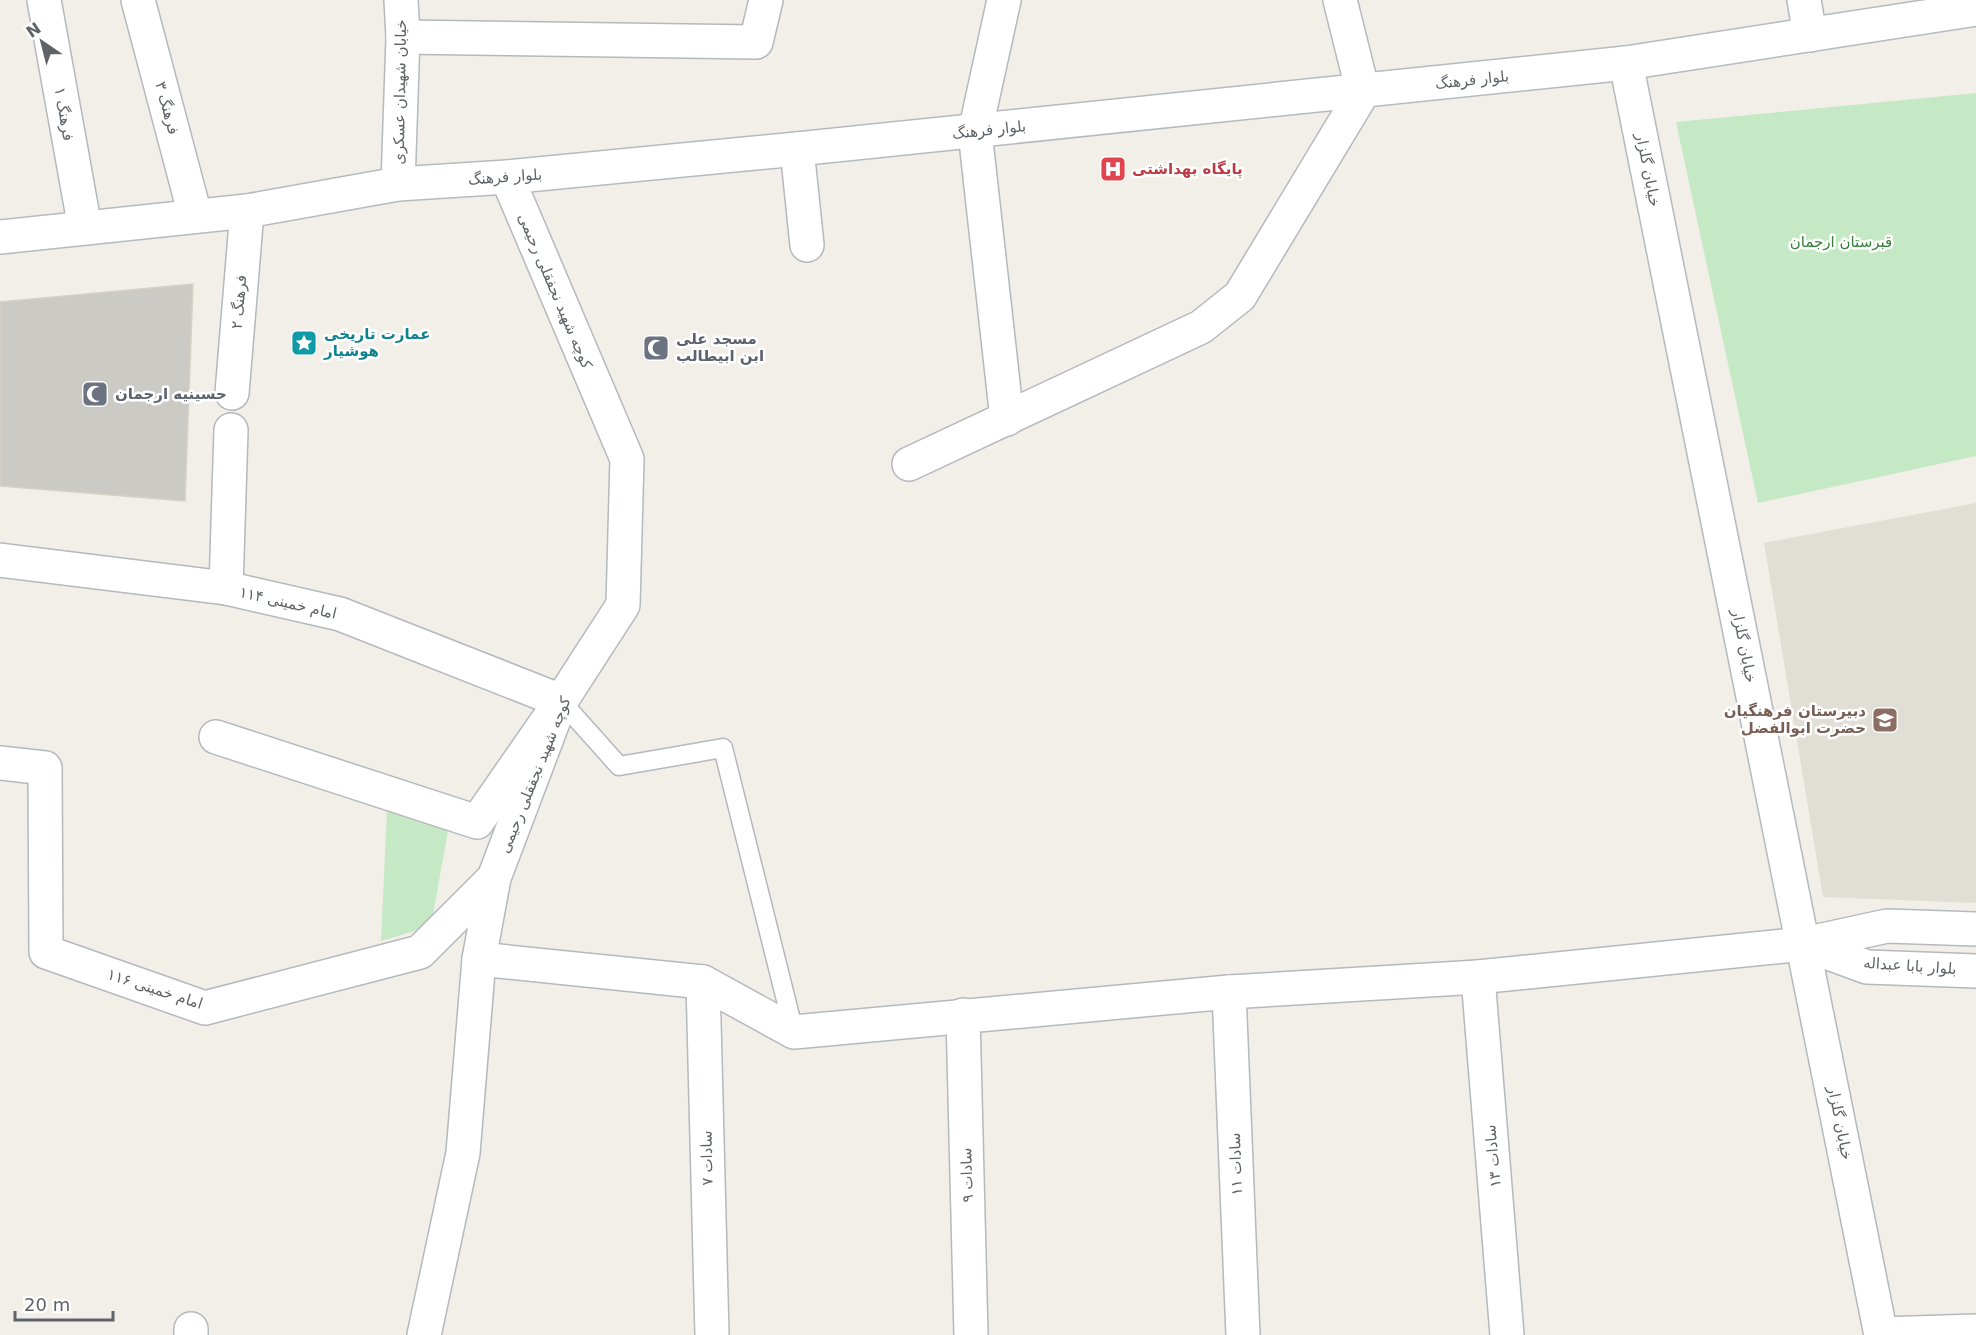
<svg xmlns="http://www.w3.org/2000/svg" width="1976" height="1335" font-family="'DejaVu Sans',Vazirmatn,sans-serif">
<style>
.education{fill:#e1ded6}
.green{fill:#c5e8c5}
.building{fill:#cccac5;stroke:#d6d1c6;stroke-width:1.5}
.lines{fill:none;stroke-linecap:round;stroke-linejoin:round}
.service-casing{stroke:#b5b8bc;stroke-width:21}
.minor-casing{stroke:#b5b8bc;stroke-width:36}
.tertiary-casing{stroke:#b5b8bc;stroke-width:36}
.secondary-casing{stroke:#b6babf;stroke-width:36}
.service{stroke:#fff;stroke-width:18}
.minor{stroke:#fff;stroke-width:33}
.tertiary{stroke:#fff;stroke-width:33}
.secondary{stroke:#fff;stroke-width:33}
.labels{text-anchor:middle;stroke-width:5;stroke-linejoin:round;paint-order:stroke}
.street-label{font-size:15px;fill:#5f6368;stroke:#fff}
.health-label{font-size:15px;font-weight:bold;fill:#be3a42;stroke:#fff;text-anchor:start}
.park-label{font-size:15px;fill:#348238;stroke:#fff}
.culture-label{font-size:15px;font-weight:bold;fill:#0d838f;stroke:#fff;text-anchor:start}
.worship-label{font-size:15px;font-weight:bold;fill:#5b616d;stroke:#fff;text-anchor:start}
.education-label{font-size:15px;font-weight:bold;fill:#785e54;stroke:#fff;text-anchor:end}
</style>
<rect width="100%" height="100%" fill="#f1efe8"/>
<path class="education" d="M 1976,503 L 1976,903 L 1823,897 L 1764,543 Z"/>
<g class="green">
<path d="M 1976,93 L 1976,456 L 1758,503 L 1676,122 Z"/>
<path d="M 387,810 L 449,825 L 431,926 L 381,941 Z"/>
</g>
<path class="building" d="M 193,284 L 185,501 L 0,486 L 0,302 Z"/>
<g class="lines">
<defs>
<path id="service" d="M 561,701 L 619,766 L 723,748 L 794,1032"/>
<g id="minor">
<path d="M 44,0 L 85,228"/>
<path d="M 138,0 L 195,215"/>
<path d="M 1004,0 L 975,132 L 1007,419"/>
<path d="M 1804,0 L 1810,35"/>
<path d="M 403,37 L 756,42 L 766,0"/>
<path d="M 797,149 L 807,245"/>
<path d="M 398,184 L 403,37 L 401,0"/>
<path d="M 232,393 L 247,211"/>
<path d="M 909,464 L 1201,327 L 1240,296 L 1363,92 L 1340,0"/>
<path d="M 0,560 L 226,588 L 340,614 L 561,701 L 477,822 L 216,737"/>
<path d="M 226,588 L 231,430"/>
<path d="M 0,763 L 45,768 L 46,952 L 205,1008 L 420,952 L 494,878"/>
<path d="M 479,959 L 703,982 L 794,1032 L 1229,992 L 1478,977 L 1804,944"/>
<path d="M 1478,977 L 1507,1335"/>
<path d="M 703,982 L 712,1335"/>
<path d="M 1229,992 L 1243,1335"/>
<path d="M 963,1015 L 971,1335"/>
<path d="M 191,1329 L 191,1335"/>
<path d="M 1881,1334 L 1976,1331"/>
<path d="M 424,1335 L 463,1153 L 479,959 L 494,878 L 561,701 L 623,605 L 627,459 L 507,177"/>
</g>
<g id="tertiary">
<path d="M 1626,63 L 1881,1335"/>
<path d="M 1804,944 L 1867,967 L 1976,971"/>
<path d="M 1804,944 L 1887,926 L 1976,929"/>
</g>
<path id="secondary" d="M 0,237 L 247,211 L 398,184 L 507,177 L 797,149 L 1626,63 L 1976,9"/>
</defs>
<use href="#service" class="service-casing"/>
<use href="#minor" class="minor-casing"/>
<use href="#tertiary" class="tertiary-casing"/>
<use href="#secondary" class="secondary-casing"/>
<use href="#service" class="service"/>
<use href="#minor" class="minor"/>
<use href="#tertiary" class="tertiary"/>
<use href="#secondary" class="secondary"/>
</g>
<defs>
<symbol id="hospital-square" viewBox="-11 -11 22 22"><rect x="-9" y="-9" width="18" height="18" rx="4" fill="#e0444e" stroke="#fff"/><path d="M-5-5h3v3.5h4V-5h3V5h-3V1.5h-4V5h-3Z" fill="#fff"/></symbol>
<symbol id="sight-square" viewBox="-11 -11 22 22"><rect x="-9" y="-9" width="18" height="18" rx="4" fill="#0f9aa8" stroke="#fff"/><path d="M0-6L1.8-2.2L6-1.7L2.9 1.2L3.7 5.4L0 3.3L-3.7 5.4L-2.9 1.2L-6-1.7L-1.8-2.2Z" fill="#fff"/></symbol>
<symbol id="mosque-square" viewBox="-11 -11 22 22"><rect x="-9" y="-9" width="18" height="18" rx="4" fill="#6b7280" stroke="#fff"/><path d="M3.5-4.9A6 6 0 1 0 3.5 4.9A5 5 0 1 1 3.5-4.9Z" fill="#fff"/></symbol>
<symbol id="school-square" viewBox="-11 -11 22 22"><rect x="-9" y="-9" width="18" height="18" rx="4" fill="#8d6e63" stroke="#fff"/><path d="M0-5L7-2L0 1L-7-2ZM-4 1L0 2.5L4 1V4Q0 6-4 4Z" fill="#fff"/></symbol>
</defs>
<g fill-rule="evenodd">
<use href="#hospital-square" x="1098" y="154" width="30" height="30"/>
<use href="#sight-square" x="289" y="328" width="30" height="30"/>
<use href="#mosque-square" x="641" y="333" width="30" height="30"/>
<use href="#mosque-square" x="80" y="379" width="30" height="30"/>
<use href="#school-square" x="1870" y="705" width="30" height="30"/>
</g>
<g class="labels">
<g class="street-label">
<text transform="translate(1472 80) rotate(-6)" y="5">بلوار فرهنگ</text>
<text transform="translate(400 92) rotate(-89)" y="5">خیابان شهیدان عسکری</text>
<text transform="translate(167 108) rotate(75)" y="5">فرهنگ ۳</text>
<text transform="translate(64 114) rotate(80)" y="5">فرهنگ ۱</text>
<text transform="translate(989 130) rotate(-6)" y="5">بلوار فرهنگ</text>
<text transform="translate(1648 170) rotate(79)" y="5">خیابان گلزار</text>
<text transform="translate(505 177) rotate(-4)" y="5">بلوار فرهنگ</text>
<text transform="translate(555 291) rotate(67)" y="5">کوچه شهید نجفقلی رحیمی</text>
<text transform="translate(239 302) rotate(-85)" y="5">فرهنگ ۲</text>
<text transform="translate(288 603) rotate(13)" y="5">امام خمینی ۱۱۴</text>
<text transform="translate(1744 646) rotate(79)" y="5">خیابان گلزار</text>
<text transform="translate(535 775) rotate(-68)" y="5">کوچه شهید نجفقلی رحیمی</text>
<text transform="translate(1910 966) rotate(4)" y="5">بلوار بابا عبداله</text>
<text transform="translate(155 989) rotate(18)" y="5">امام خمینی ۱۱۶</text>
<text transform="translate(1840 1123) rotate(79)" y="5">خیابان گلزار</text>
<text transform="translate(1493 1156) rotate(-95)" y="5">سادات ۱۳</text>
<text transform="translate(707 1158) rotate(-91)" y="5">سادات ۷</text>
<text transform="translate(1236 1164) rotate(-92)" y="5">سادات ۱۱</text>
<text transform="translate(967 1175) rotate(-92)" y="5">سادات ۹</text>
</g>
<g class="health-label">
<text x="1132" y="174">پایگاه بهداشتی</text>
</g>
<g class="park-label">
<text x="1841" y="247">قبرستان ارجمان</text>
</g>
<g class="culture-label">
<text x="324" y="339">عمارت تاریخی<tspan x="324" dy="17">هوشیار</tspan></text>
</g>
<g class="worship-label">
<text x="676" y="344">مسجد علی<tspan x="676" dy="17">ابن ابیطالب</tspan></text>
<text x="115" y="399">حسینیه ارجمان</text>
</g>
<g class="education-label">
<text x="1866" y="716">دبیرستان فرهنگیان<tspan x="1866" dy="17">حضرت ابوالفضل</tspan></text>
</g>
</g>
<g transform="translate(42 42) rotate(325)" stroke="#ffffff" stroke-width="4.5" paint-order="stroke">
<path d="M0-4.5L10 22L0 15L-10 22Z" fill="#5f6368"/>
<text y="-9" font-size="16" font-weight="bold" text-anchor="middle" fill="#5f6368">N</text>
</g>
<path d="M15 1311v9h98v-9" fill="none" stroke="#5f6368" stroke-width="3"/>
<text x="24" y="1311" font-size="18" fill="#5f6368" stroke="#ffffff" stroke-width="4.5" paint-order="stroke">20 m</text>
</svg>
